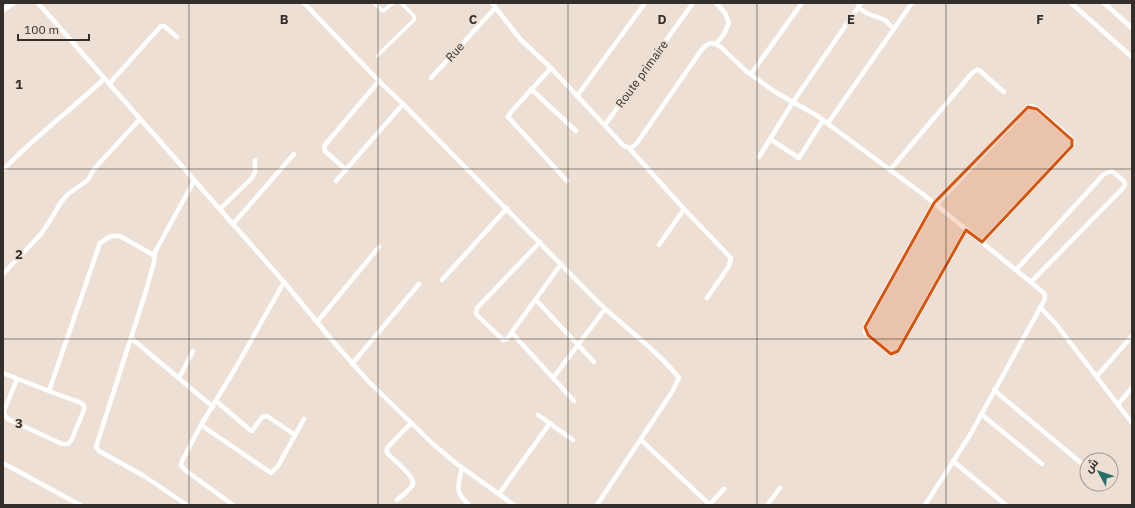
<svg xmlns="http://www.w3.org/2000/svg" width="1135" height="508" font-family="'IBM Plex Sans',Cairo,sans-serif">
<style>
.lines{fill:none;stroke-linecap:round;stroke-linejoin:round}
.pedestrian{stroke:#fff;stroke-width:3.5}
.minor{stroke:#fff;stroke-width:4.5}
.tertiary{stroke:#fff;stroke-width:5.5}
.marked{fill:#d6550f;fill-opacity:0.2;stroke:#d6550f;stroke-width:3;stroke-linejoin:round}
.grid{fill:none;stroke:#342f2a;stroke-width:1;stroke-opacity:0.55}
.labels{text-anchor:middle;stroke-width:3.5;stroke-linejoin:round;paint-order:stroke}
.street-label{font-size:12px;fill:#342f2a;stroke:#eedfd4}
.grid-label{font-size:13px;text-anchor:middle;font-weight:bold;fill:#342f2a;stroke:#eedfd4;stroke-width:3.5;stroke-linejoin:round;paint-order:stroke}
</style>
<rect width="100%" height="100%" fill="#eedfd4"/>
<g class="lines">
<g class="pedestrian">
<path d="M 374,3 L 383,11 L 393,3"/>
<path d="M 377,56 L 414,20 L 414,16 L 401,3"/>
</g>
<g class="minor">
<path d="M 38,3 L 284,282 L 331,339 L 368,381 L 433,444 L 457,464 L 514,505"/>
<path d="M 304,3 L 379,81 L 403,104 C 467,169 531,234 595,299 C 622,326 655,348 679,378 L 672,392 L 597,505"/>
<path d="M 492,3 L 521,40 L 551,68 L 623,145 C 629,149 632,148 637,143 L 700,52 L 705,46 L 711,43 L 716,44 L 722,48 L 746,71 L 775,92 L 816,115 L 924,195 L 1044,293 L 1045,295 L 1044,301 L 970,435 L 925,505"/>
<path d="M 716,3 L 725,13 L 729,23 L 724,34 L 716,44"/>
<path d="M 1071,3 L 1132,57"/>
<path d="M 1104,3 L 1132,28"/>
<path d="M 858,7 L 866,13 L 885,20 L 894,29"/>
<path d="M 551,68 L 511,112 L 508,117 L 567,181"/>
<path d="M 751,74 L 802,3"/>
<path d="M 431,78 L 495,8"/>
<path d="M 109,84 L 161,26 L 164,26 L 177,37"/>
<path d="M 531,89 L 576,131"/>
<path d="M 577,96 L 645,3"/>
<path d="M 823,120 L 799,158 L 770,139 L 793,102 L 861,3"/>
<path d="M 828,123 L 912,3"/>
<path d="M 605,125 L 693,3"/>
<path d="M 629,148 L 684,209 L 731,258 L 729,266 L 707,298"/>
<path d="M 759,157 L 770,139"/>
<path d="M 3,170 C 34,137 71,110 104,79"/>
<path d="M 346,170 L 325,151 L 324,146 L 379,81"/>
<path d="M 890,170 L 973,72 L 977,70 L 979,70 L 1004,92"/>
<path d="M 336,181 L 403,104"/>
<path d="M 934,203 L 865,327 L 865,332 L 868,335 L 891,354 L 898,351 L 966,230"/>
<path d="M 936,205 L 1024,111 L 1028,107 L 1031,106 L 1037,109 L 1070,137 L 1073,143 L 1072,146 L 982,242"/>
<path d="M 220,209 L 252,178 L 255,172 L 255,160"/>
<path d="M 233,224 L 294,154"/>
<path d="M 540,242 L 477,308 L 476,313 L 477,315 L 503,340 L 507,339 L 561,264"/>
<path d="M 659,245 L 684,209"/>
<path d="M 1016,270 L 1104,174 L 1112,171 L 1124,181 L 1125,185 L 1124,187 L 1031,282"/>
<path d="M 3,274 L 41,234 L 51,219 L 61,202 L 68,194 L 88,180 L 94,169 L 140,119"/>
<path d="M 442,280 L 507,208"/>
<path d="M 536,300 L 594,362"/>
<path d="M 1040,307 L 1056,324 L 1132,423"/>
<path d="M 317,322 L 379,247"/>
<path d="M 512,333 L 574,401"/>
<path d="M 131,338 L 213,407"/>
<path d="M 352,364 L 419,284"/>
<path d="M 3,373 C 28,383 53,393 79,402 C 83,404 85,405 84,410 L 71,441 L 68,444 L 62,444 L 8,419 L 4,414 L 4,411 L 17,379"/>
<path d="M 1097,376 L 1132,336"/>
<path d="M 179,378 L 193,351"/>
<path d="M 553,378 L 605,309"/>
<path d="M 994,390 L 1087,468"/>
<path d="M 49,391 L 100,243 L 111,236 L 120,236 L 155,256"/>
<path d="M 216,401 L 250,430 L 252,431 L 262,417 L 267,416 L 295,435"/>
<path d="M 1118,404 L 1132,388"/>
<path d="M 981,414 L 1042,464"/>
<path d="M 538,415 L 573,440"/>
<path d="M 201,425 L 271,473 L 278,466 L 304,419"/>
<path d="M 641,440 L 709,504"/>
<path d="M 953,461 L 1006,505"/>
<path d="M 3,463 L 80,505"/>
<path d="M 462,468 C 458,487 454,491 469,505"/>
<path d="M 499,494 L 550,423"/>
<path d="M 397,500 C 401,496 411,490 413,484 C 415,477 394,460 389,455 L 387,452 L 387,448 L 411,423"/>
<path d="M 187,505 L 144,476 L 99,451 L 96,447 L 145,294 L 154,262 L 155,252 L 194,181"/>
<path d="M 233,505 L 185,470 L 181,465 L 182,461 L 201,425 L 235,369 L 284,282"/>
<path d="M 709,505 L 724,489"/>
<path d="M 767,505 L 780,488"/>
</g>
<path class="tertiary" d="M 3,10 L 13,3"/>
</g>
<path class="marked" d="M 1028,107 L 1037,109 L 1072,140 L 1072,146 L 982,242 L 966,230 L 898,351 L 891,354 L 868,335 L 865,327 L 934,203 Z"/>
<path class="grid" d="M 189,3 L 189,505M 378,3 L 378,505M 568,3 L 568,505M 757,3 L 757,505M 946,3 L 946,505M 3,169 L 1132,169M 3,339 L 1132,339"/>
<g class="labels">
<g class="street-label">
<text transform="translate(455 52) rotate(-48)" y="4">Rue</text>
<text transform="translate(642 74) rotate(-54)" y="4">Route primaire</text>
</g>
</g>
<g class="grid-label">
<text x="284" y="24">B</text>
<text x="473" y="24">C</text>
<text x="662" y="24">D</text>
<text x="851" y="24">E</text>
<text x="1040" y="24">F</text>
<text x="19" y="89">1</text>
<text x="19" y="259">2</text>
<text x="19" y="428">3</text>
</g>
<rect width="1135" height="508" fill="none" stroke="#342f2a" stroke-width="8"/>
<g transform="translate(1099 472) rotate(310)"><circle r="19" fill="#eedfd4" stroke="#a49990"/>
<path d="M0-3L7 15L0 10L-7 15Z" fill="#276f67"/>
<text y="-6" font-size="11" font-weight="bold" text-anchor="middle" fill="#342f2a">ش</text>
</g>
<path d="M18 34v6h71v-6" fill="none" stroke="#342f2a" stroke-width="2"/>
<text x="24" y="34" font-size="12" fill="#342f2a" stroke="#eedfd4" stroke-width="3" paint-order="stroke">100 m</text>
</svg>
